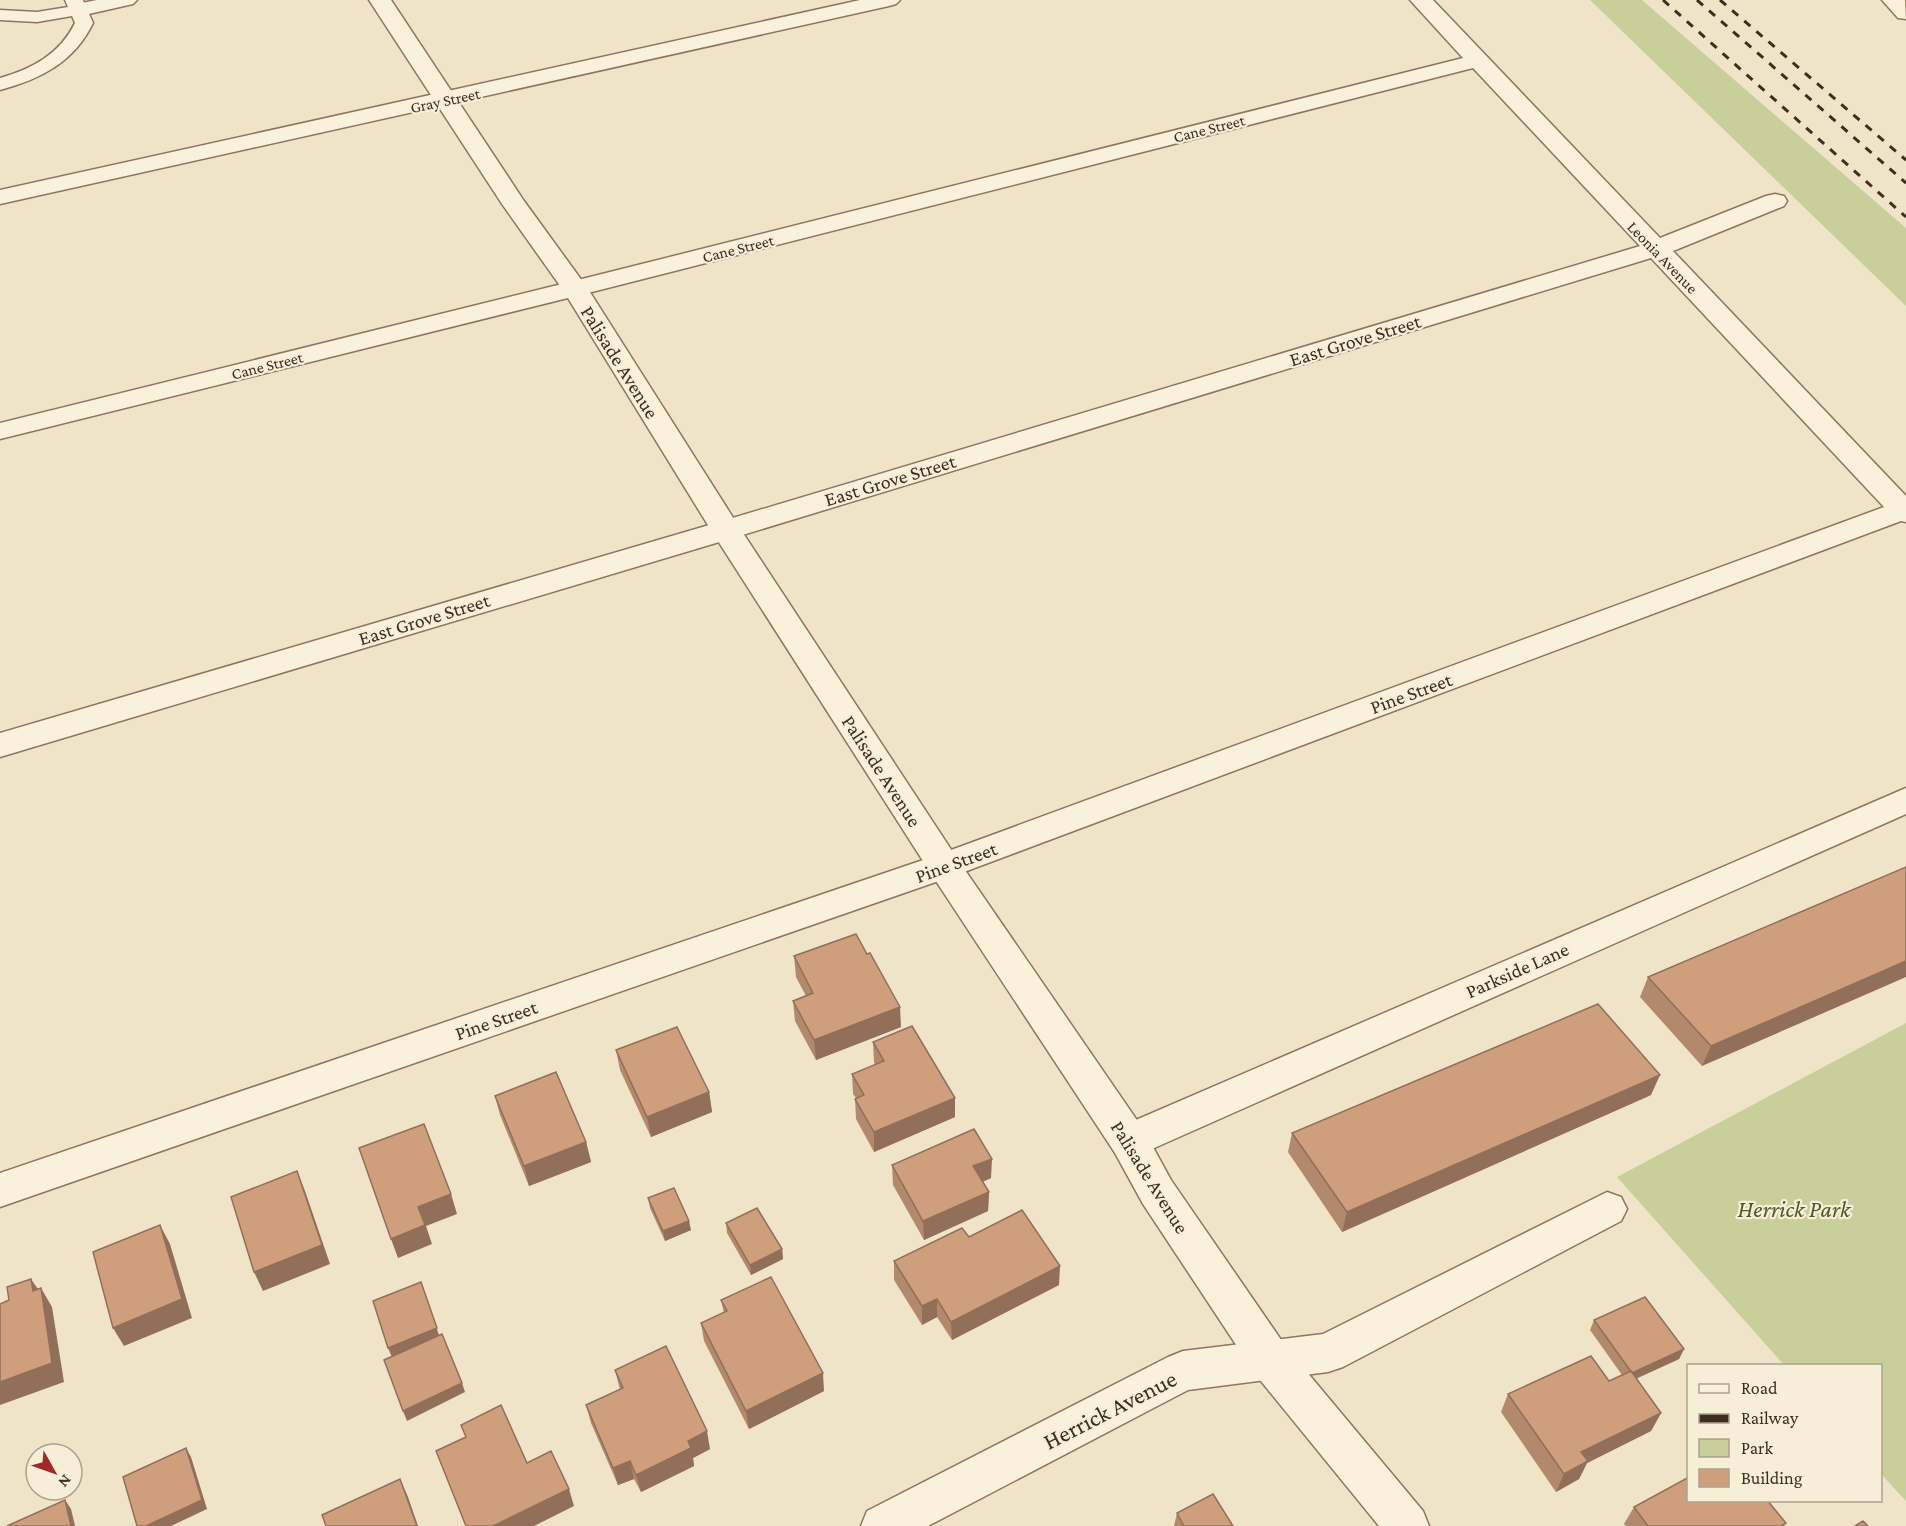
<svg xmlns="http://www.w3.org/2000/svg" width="1906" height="1526" font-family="'Crimson Pro',serif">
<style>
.green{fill:#c9cf9b}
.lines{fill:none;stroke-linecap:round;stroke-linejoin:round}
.service-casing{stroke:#8d765c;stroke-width:3}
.minor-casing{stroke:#8d765c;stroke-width:3}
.tertiary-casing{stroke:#8d765c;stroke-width:3}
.service{fill:#faf1dc;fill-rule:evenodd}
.minor{fill:#faf1dc;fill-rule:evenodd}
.tertiary{fill:#faf1dc;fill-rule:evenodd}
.rail{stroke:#3d2e20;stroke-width:3;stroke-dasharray:8 8;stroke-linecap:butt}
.wall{fill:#b2896c}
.shaded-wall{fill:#916f58}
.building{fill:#cf9f7d;stroke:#916f58;stroke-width:1.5}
.labels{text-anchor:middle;stroke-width:4.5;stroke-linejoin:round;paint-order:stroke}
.far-street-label{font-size:16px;fill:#3d2e20;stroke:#f7eed8}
.street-label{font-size:20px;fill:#3d2e20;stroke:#f7eed8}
.near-park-label{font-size:24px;font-style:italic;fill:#4d5a26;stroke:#f7eed8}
.near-street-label{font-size:24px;fill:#3d2e20;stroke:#f7eed8}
</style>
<rect width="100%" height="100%" fill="#f0e4c8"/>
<g class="green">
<path d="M 1590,0 L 1642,0 L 1906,228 L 1906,306 Z"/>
<path d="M 1906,1023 L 1906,1501 L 1881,1474 L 1880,1366 L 1784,1365 L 1617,1177 Z"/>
</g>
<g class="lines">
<defs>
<path id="service" d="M 65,0 L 83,0 L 93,23 C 74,62 41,79 0,90 L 0,78 C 32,69 60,54 75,23 L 72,16 L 37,22 L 0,20 L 0,10 L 37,12 L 68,7 Z"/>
<g id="minor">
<path d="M 97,0 L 137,0 L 133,4 L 80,16 L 72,15 L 69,10 L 72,5 Z"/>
<path d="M 860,0 L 900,0 L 896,4 L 889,6 L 0,204 L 0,190 Z"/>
<path d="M 1410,0 L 1433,0 L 1660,238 L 1766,196 L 1775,194 L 1784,196 L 1787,201 L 1784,206 L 1673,251 L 1906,496 L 1906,522 L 1901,521 L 956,875 L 0,1207 L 0,1173 L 932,857 L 1884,507 L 1651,258 L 736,537 L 0,757 L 0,733 L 716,523 L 1640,246 L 1473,68 L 584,294 L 0,439 L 0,423 L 570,282 L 1463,58 Z"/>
<path d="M 1882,0 L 1905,0 L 1906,19 L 1898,18 Z"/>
<path d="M 1906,788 L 1906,814 L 1143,1153 L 1129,1157 L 1115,1153 L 1110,1141 L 1115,1129 Z"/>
<path d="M 1607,1192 L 1621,1197 L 1627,1209 L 1621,1221 L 1343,1367 L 1328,1372 L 1188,1390 L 928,1526 L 861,1526 L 867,1511 L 1168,1357 L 1183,1351 L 1323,1334 Z"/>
</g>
<path id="tertiary" d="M 369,0 L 391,0 L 524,201 L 588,289 L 739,527 L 956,857 L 1143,1129 L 1171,1180 L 1286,1347 L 1423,1511 L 1429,1526 L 1379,1526 L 1256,1375 L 1143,1204 L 1115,1153 L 932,875 L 711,530 L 563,290 L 502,204 Z"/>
</defs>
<use href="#service" class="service-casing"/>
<use href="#minor" class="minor-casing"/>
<use href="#tertiary" class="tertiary-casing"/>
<use href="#service" class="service"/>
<use href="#minor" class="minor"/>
<use href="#tertiary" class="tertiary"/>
<g class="rail">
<path d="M 1663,0 L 1906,217"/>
<path d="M 1697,0 L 1906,183"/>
<path d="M 1720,0 L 1906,160"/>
</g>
</g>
<g class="wall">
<path d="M 1906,867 L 1702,1066 L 1640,997 L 1648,977 Z"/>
<path d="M 794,956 L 901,1027 L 816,1060 L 795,1021 L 793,1001 L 806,996 L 796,977 Z"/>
<path d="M 873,1042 L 955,1117 L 874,1152 L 856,1119 L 855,1099 L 856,1098 L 853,1094 L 852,1074 L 875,1065 L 874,1062 Z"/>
<path d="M 616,1050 L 709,1092 L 712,1112 L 651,1137 L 620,1070 Z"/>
<path d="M 1651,1095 L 1342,1232 L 1288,1152 L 1292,1133 Z"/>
<path d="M 495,1096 L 586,1142 L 591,1162 L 529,1186 L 500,1115 Z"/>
<path d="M 892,1165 L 991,1178 L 982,1182 L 989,1192 L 988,1211 L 924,1240 L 893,1185 Z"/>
<path d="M 648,1198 L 691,1230 L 665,1241 L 650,1208 Z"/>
<path d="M 726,1223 L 782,1249 L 783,1259 L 751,1275 L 727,1233 Z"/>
<path d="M 969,1237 L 1059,1285 L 952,1340 L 937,1317 L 922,1325 L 894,1280 L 894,1261 Z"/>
<path d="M 721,1300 L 824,1391 L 749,1429 L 704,1341 L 701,1323 L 724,1313 Z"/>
<path d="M 1594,1320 L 1684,1349 L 1679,1359 L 1636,1379 L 1661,1413 L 1651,1431 L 1587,1463 L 1579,1479 L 1556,1492 L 1501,1412 L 1508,1394 L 1609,1381 L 1622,1375 L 1590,1330 Z"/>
<path d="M 615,1370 L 710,1449 L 693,1458 L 694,1466 L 641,1492 L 634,1479 L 618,1485 L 591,1423 L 586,1405 L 620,1390 Z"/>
<path d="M 1689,1500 L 1786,1523 L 1784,1526 L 1626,1526 L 1624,1524 L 1634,1507 Z"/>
<path d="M 1177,1513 L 1233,1526 L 1174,1526 Z"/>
</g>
<g class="shaded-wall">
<path d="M 1906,961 L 1906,977 L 1702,1066 L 1711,1046 Z"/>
<path d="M 900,1007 L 901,1027 L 816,1060 L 814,1040 Z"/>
<path d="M 1660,1075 L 1651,1095 L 1342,1232 L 1347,1212 Z"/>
<path d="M 709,1092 L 712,1112 L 651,1137 L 647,1117 Z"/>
<path d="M 955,1098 L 955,1117 L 874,1152 L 874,1132 Z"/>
<path d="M 586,1142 L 591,1162 L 529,1186 L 524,1166 Z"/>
<path d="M 992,1159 L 991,1178 L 973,1186 L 973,1166 Z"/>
<path d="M 297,1171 L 305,1191 L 330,1264 L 263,1291 L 254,1272 Z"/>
<path d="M 989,1192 L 988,1211 L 924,1240 L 923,1221 Z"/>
<path d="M 451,1194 L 457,1214 L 426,1226 L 432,1244 L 398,1258 L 391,1239 L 418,1207 Z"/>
<path d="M 689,1221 L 691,1230 L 665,1241 L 663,1231 Z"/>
<path d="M 160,1225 L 170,1244 L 192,1318 L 124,1346 L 113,1328 Z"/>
<path d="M 782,1249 L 783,1259 L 751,1275 L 750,1265 Z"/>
<path d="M 1060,1266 L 1059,1285 L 952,1340 L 951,1322 Z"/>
<path d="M 31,1279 L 42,1295 L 41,1288 L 52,1307 L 64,1382 L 0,1405 L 0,1382 L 33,1291 Z"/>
<path d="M 424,1291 L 440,1338 L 392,1357 L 388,1348 Z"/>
<path d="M 937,1299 L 937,1317 L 922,1325 L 922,1306 Z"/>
<path d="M 1684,1349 L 1679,1359 L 1628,1382 L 1632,1373 Z"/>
<path d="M 823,1373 L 824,1391 L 749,1429 L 746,1411 Z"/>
<path d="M 462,1383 L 465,1392 L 407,1421 L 403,1411 Z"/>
<path d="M 1661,1413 L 1651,1431 L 1587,1463 L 1579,1479 L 1556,1492 L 1564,1474 L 1581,1452 Z"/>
<path d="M 707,1431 L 710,1449 L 693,1458 L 694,1466 L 641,1492 L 636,1475 L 688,1441 Z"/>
<path d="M 186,1448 L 191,1457 L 207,1509 L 171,1526 L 146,1526 Z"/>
<path d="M 630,1461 L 634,1479 L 618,1485 L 613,1468 Z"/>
<path d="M 400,1479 L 408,1497 L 418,1526 L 417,1526 Z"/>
<path d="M 569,1489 L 574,1506 L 534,1526 L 493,1526 Z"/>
<path d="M 65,1500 L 71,1509 L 75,1526 L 71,1526 Z"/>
</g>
<g class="building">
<path d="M 1906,867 L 1906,961 L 1711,1046 L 1648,977 Z"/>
<path d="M 856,934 L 867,954 L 870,953 L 900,1007 L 814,1040 L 793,1001 L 813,993 L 794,956 Z"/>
<path d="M 1598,1004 L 1660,1075 L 1347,1212 L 1292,1133 Z"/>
<path d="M 912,1026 L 955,1098 L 874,1132 L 855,1099 L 864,1095 L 852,1074 L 884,1061 L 873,1042 Z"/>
<path d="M 677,1027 L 709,1092 L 647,1117 L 616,1050 Z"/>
<path d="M 556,1072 L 586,1142 L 524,1166 L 495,1096 Z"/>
<path d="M 424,1124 L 451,1194 L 418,1207 L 425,1225 L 391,1239 L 359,1148 Z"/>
<path d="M 974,1129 L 992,1159 L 973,1166 L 989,1192 L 923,1221 L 892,1165 Z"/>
<path d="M 297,1171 L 322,1245 L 254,1272 L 231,1197 Z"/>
<path d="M 674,1188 L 689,1221 L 663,1231 L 648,1198 Z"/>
<path d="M 757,1208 L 782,1249 L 750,1265 L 726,1223 Z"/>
<path d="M 1022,1210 L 1060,1266 L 951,1322 L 937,1299 L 922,1306 L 894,1261 L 962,1228 L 969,1237 Z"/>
<path d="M 160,1225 L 182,1299 L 113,1328 L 93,1252 Z"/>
<path d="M 771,1277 L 823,1373 L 746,1411 L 701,1323 L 727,1311 L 721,1300 Z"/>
<path d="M 31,1279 L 33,1291 L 41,1288 L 52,1363 L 0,1382 L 0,1304 L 9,1300 L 7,1287 Z"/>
<path d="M 421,1282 L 437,1328 L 388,1348 L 373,1301 Z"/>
<path d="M 1645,1297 L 1684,1349 L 1632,1373 L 1594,1320 Z"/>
<path d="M 442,1334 L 462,1383 L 403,1411 L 384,1360 Z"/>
<path d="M 666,1346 L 707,1431 L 688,1441 L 691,1448 L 636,1475 L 630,1461 L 613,1468 L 586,1405 L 623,1388 L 615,1370 Z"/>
<path d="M 1591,1356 L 1609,1381 L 1631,1371 L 1661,1413 L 1581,1452 L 1588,1461 L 1564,1474 L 1508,1394 Z"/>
<path d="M 501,1405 L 527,1463 L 551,1451 L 569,1489 L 493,1526 L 466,1526 L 436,1451 L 466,1437 L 461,1425 Z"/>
<path d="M 186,1448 L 202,1500 L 146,1526 L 137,1526 L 123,1477 Z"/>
<path d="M 1689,1477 L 1689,1500 L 1767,1500 L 1786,1523 L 1781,1526 L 1648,1526 L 1634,1507 Z"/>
<path d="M 400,1479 L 417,1526 L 326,1526 L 322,1515 Z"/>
<path d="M 1213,1494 L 1233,1526 L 1183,1526 L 1184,1526 L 1177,1513 Z"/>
<path d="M 65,1500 L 71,1526 L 7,1526 Z"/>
<path d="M 1863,1521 L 1868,1526 L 1855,1526 Z"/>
</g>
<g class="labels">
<g class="far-street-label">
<text transform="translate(445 100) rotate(-12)" y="6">Gray Street</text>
<text transform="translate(1209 128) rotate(-14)" y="6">Cane Street</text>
<text transform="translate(738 248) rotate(-14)" y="6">Cane Street</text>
<text transform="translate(1663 257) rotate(46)" y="6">Leonia Avenue</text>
<text transform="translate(267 365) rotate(-14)" y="6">Cane Street</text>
</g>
<g class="street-label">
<text transform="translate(1355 340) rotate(-17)" y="7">East Grove Street</text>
<text transform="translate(620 362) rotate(58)" y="7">Palisade Avenue</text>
<text transform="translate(890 480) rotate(-17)" y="7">East Grove Street</text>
<text transform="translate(424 619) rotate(-17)" y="7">East Grove Street</text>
<text transform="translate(1411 693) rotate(-20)" y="7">Pine Street</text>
<text transform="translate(882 771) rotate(57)" y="7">Palisade Avenue</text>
<text transform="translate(956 862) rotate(-20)" y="7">Pine Street</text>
<text transform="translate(1517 970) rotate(-24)" y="7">Parkside Lane</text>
<text transform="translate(496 1020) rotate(-19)" y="7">Pine Street</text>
<text transform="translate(1150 1177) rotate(58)" y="7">Palisade Avenue</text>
</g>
<g class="near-park-label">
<text x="1794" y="1217">Herrick Park</text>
</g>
<g class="near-street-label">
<text transform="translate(1110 1410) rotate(-27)" y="8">Herrick Avenue</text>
</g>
</g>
<rect x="1687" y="1364" width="195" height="138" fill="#f7eed8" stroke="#ada18e" stroke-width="1.5"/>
<rect x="1699" y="1384" width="30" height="9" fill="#faf1dc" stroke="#ada18e" stroke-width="1.5"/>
<text x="1741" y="1394" font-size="18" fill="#3d2e20">Road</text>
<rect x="1699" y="1414" width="30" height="9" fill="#3d2e20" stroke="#ada18e" stroke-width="1.5"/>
<text x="1741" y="1424" font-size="18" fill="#3d2e20">Railway</text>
<rect x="1699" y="1439" width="30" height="18" fill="#c9cf9b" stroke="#ada18e" stroke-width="1.5"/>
<text x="1741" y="1454" font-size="18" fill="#3d2e20">Park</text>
<rect x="1699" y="1469" width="30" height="18" fill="#cf9f7d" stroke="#ada18e" stroke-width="1.5"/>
<text x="1741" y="1484" font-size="18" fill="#3d2e20">Building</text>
<g transform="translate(54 1472) rotate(130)"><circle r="28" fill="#f7eed8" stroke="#ada18e" stroke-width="1.5"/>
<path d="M0-4.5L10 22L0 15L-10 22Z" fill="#9e2a2b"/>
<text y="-9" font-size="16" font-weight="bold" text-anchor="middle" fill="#3d2e20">N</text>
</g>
</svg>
